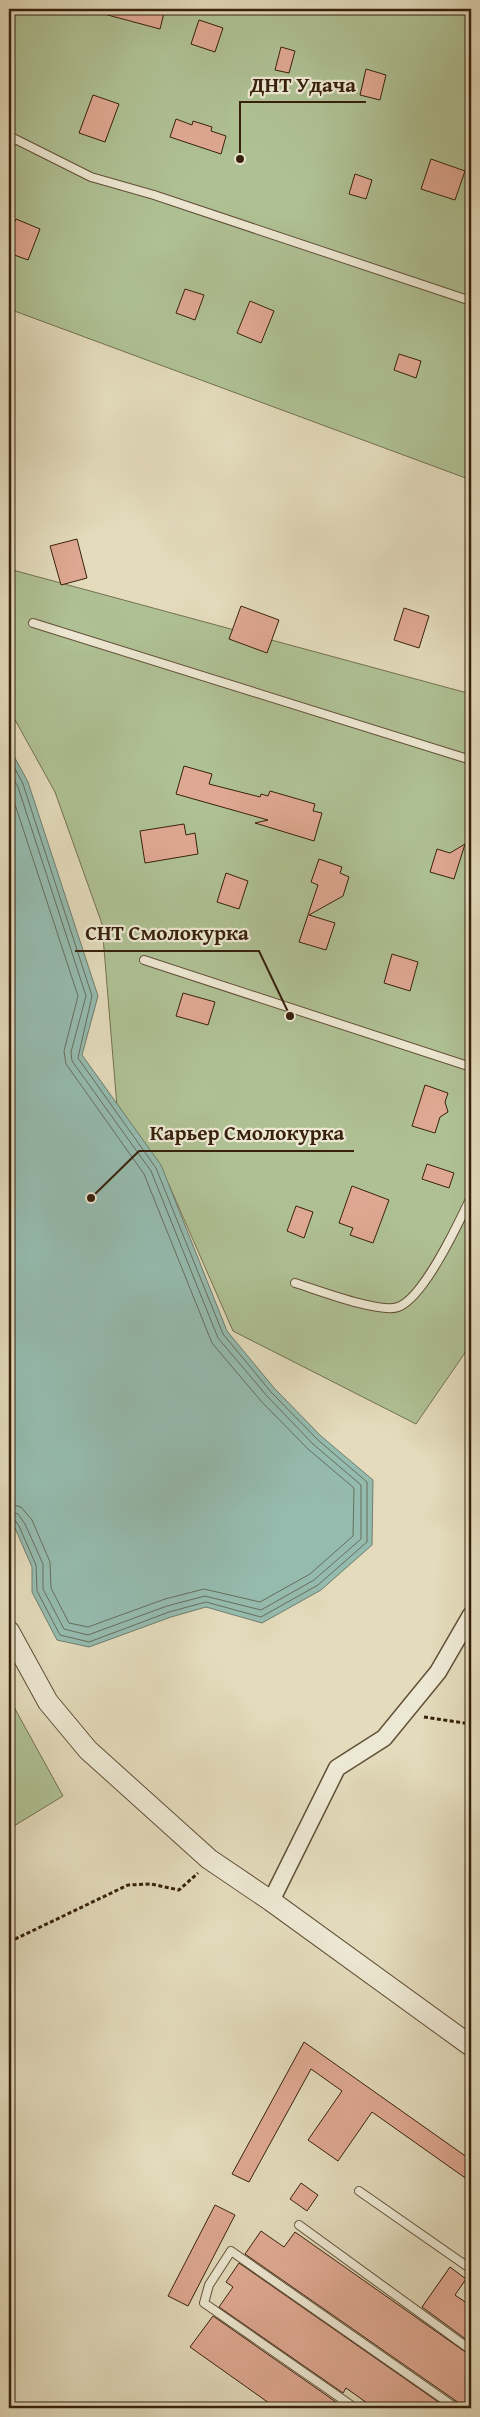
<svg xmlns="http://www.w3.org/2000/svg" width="480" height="2417" font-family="'Gentium Book Plus',serif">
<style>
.green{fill:#afc194;stroke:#737150}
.water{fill:#95bbaf;stroke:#6f7d6e}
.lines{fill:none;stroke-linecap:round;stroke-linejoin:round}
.shore{stroke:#666e5e;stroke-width:1}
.building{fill:#dfa892;stroke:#37210c}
.service-casing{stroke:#625038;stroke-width:10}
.minor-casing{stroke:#625038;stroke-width:19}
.tertiary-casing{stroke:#625038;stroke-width:22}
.path{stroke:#37210c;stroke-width:3;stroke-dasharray:4 2.5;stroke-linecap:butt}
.service{stroke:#ede8d3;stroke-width:8}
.minor{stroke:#ede8d3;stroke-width:16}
.tertiary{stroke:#ede8d3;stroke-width:20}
.leader{fill:none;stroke:#37210c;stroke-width:2}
.callout-dot{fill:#37210c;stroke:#ede8d3;stroke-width:2}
.callout-label{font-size:21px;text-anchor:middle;font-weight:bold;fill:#37210c;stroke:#ede8d3;stroke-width:4.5;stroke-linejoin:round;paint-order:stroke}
</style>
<rect width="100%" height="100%" fill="#e3dbbc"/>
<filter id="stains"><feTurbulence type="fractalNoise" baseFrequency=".004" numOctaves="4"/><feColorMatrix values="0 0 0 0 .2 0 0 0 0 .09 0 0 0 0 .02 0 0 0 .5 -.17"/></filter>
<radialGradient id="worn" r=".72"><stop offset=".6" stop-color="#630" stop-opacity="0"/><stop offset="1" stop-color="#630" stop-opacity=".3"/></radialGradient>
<g class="green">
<path d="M 9,9 L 471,9 L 471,480 L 9,309 Z"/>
<path d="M 9,569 L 471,694 L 471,1344 L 416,1424 L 233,1331 L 169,1185 L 117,1107 L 102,924 L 55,792 L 9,709 Z"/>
<path d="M 9,1698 L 63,1796 L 9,1829 Z"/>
</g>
<path class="water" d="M 9,747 L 28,782 L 98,996 L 82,1055 L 161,1165 L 227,1331 L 275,1389 L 321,1436 L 373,1480 L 372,1545 L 321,1590 L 262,1623 L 206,1607 L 171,1617 L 89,1647 L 57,1640 L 32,1592 L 32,1567 L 15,1528 L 9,1520 Z"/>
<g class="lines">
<g class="shore">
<path d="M 9,757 L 23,784 L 92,996 L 78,1058 L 156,1168 L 223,1334 L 271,1392 L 318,1440 L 367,1482 L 367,1542 L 318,1585 L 261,1617 L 206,1602 L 169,1612 L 89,1642 L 60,1635 L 37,1591 L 36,1565 L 19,1526 L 14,1519 L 9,1518"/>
<path d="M 9,770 L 18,787 L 86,996 L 71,1052 L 72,1061 L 151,1171 L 218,1338 L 267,1396 L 313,1444 L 361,1485 L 361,1539 L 314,1580 L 261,1610 L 205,1596 L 167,1606 L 88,1635 L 64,1629 L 43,1589 L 43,1564 L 25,1524 L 18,1514 L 9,1511"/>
<path d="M 9,786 L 78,996 L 64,1051 L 66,1064 L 144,1174 L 212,1343 L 261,1401 L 308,1449 L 354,1488 L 353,1536 L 310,1574 L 260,1602 L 204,1589 L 165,1599 L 88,1627 L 69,1623 L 51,1588 L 50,1562 L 32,1520 L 21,1507 L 9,1504"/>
</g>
</g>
<g class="building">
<path d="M 105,9 L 165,9 L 160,29 L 104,14 Z"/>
<path d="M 199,20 L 223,28 L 215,52 L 191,44 Z"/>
<path d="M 281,47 L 295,51 L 289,73 L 275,70 Z"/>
<path d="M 366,69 L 386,75 L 380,100 L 360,95 Z"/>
<path d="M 93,95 L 119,104 L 105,142 L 79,133 Z"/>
<path d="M 176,119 L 192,125 L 193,121 L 212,127 L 211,131 L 226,136 L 221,154 L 170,137 Z"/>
<path d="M 431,159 L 465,171 L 455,200 L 421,189 Z"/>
<path d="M 355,174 L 372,180 L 366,199 L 349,194 Z"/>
<path d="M 16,219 L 40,229 L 28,260 L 9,253 L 9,229 L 13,226 Z"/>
<path d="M 185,289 L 204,295 L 195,320 L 176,313 Z"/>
<path d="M 250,301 L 274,311 L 261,343 L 237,333 Z"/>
<path d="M 399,354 L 421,361 L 416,378 L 394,370 Z"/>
<path d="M 77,539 L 87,578 L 61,585 L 50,546 Z"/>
<path d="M 241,606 L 279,620 L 267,653 L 229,639 Z"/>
<path d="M 404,608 L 429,616 L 419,648 L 394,640 Z"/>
<path d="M 184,766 L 212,774 L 209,784 L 260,797 L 261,794 L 268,796 L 270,791 L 315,804 L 313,811 L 322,813 L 314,841 L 255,823 L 268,820 L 176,794 Z"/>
<path d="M 184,824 L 186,835 L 195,833 L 198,854 L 145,863 L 140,831 Z"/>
<path d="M 465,844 L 454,879 L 430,872 L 437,849 L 450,853 Z"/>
<path d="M 319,859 L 342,867 L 340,873 L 349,877 L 343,896 L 309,915 L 335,923 L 326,950 L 299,942 L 318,885 L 311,882 Z"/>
<path d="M 226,873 L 248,881 L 239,909 L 217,902 Z"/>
<path d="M 392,954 L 418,962 L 410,991 L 384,983 Z"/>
<path d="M 183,993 L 215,1002 L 208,1025 L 176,1016 Z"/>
<path d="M 425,1085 L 448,1093 L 445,1102 L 448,1112 L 440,1117 L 435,1133 L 412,1126 Z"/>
<path d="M 427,1164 L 454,1173 L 449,1188 L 422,1179 Z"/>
<path d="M 352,1186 L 389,1200 L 373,1243 L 350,1235 L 353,1228 L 339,1223 Z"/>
<path d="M 296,1206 L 313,1212 L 304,1238 L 287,1231 Z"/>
<path d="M 304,2042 L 471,2160 L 471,2182 L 372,2112 L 338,2161 L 308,2140 L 342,2091 L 311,2069 L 249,2182 L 232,2174 Z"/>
<path d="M 301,2183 L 318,2195 L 307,2211 L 290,2199 Z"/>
<path d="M 215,2205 L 235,2215 L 188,2306 L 168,2296 Z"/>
<path d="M 261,2231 L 284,2247 L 295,2232 L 471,2356 L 471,2408 L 462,2408 L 459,2403 L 245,2254 Z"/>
<path d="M 239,2263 L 447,2408 L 374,2408 L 346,2388 L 343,2393 L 219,2307 L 233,2287 L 226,2282 Z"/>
<path d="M 450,2267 L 466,2279 L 455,2295 L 471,2306 L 471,2343 L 422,2307 Z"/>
<path d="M 213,2316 L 336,2402 L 332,2408 L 276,2408 L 190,2347 Z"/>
</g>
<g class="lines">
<defs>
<g id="service">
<path d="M 469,9 L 471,10"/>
<path d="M 9,136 L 91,177 L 154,195 L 471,301"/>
<path d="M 33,623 L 471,760"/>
<path d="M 144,960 L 471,1067"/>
<path d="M 295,1283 C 315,1289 380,1314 398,1307 C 424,1298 459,1222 471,1197"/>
<path d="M 359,2191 L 471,2269"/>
<path d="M 299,2225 L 471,2350"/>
<path d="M 355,2408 L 204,2303 L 209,2285 L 231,2251 L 456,2408"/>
</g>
<path id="minor" d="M 271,1901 L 337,1768 L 384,1738 L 438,1672 L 471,1615"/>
<path id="tertiary" d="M 9,1631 L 48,1702 L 88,1750 L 209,1859 L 271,1901 L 471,2046"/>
</defs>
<use href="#service" class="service-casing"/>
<use href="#minor" class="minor-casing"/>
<use href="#tertiary" class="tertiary-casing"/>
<g class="path">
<path d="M 424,1717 L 471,1724"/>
<path d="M 9,1942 L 128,1885 L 151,1884 L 179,1890 L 198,1873"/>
</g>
<use href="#service" class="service"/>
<use href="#minor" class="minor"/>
<use href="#tertiary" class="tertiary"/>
</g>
<path class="leader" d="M240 159L240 102H366M290 1016L259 951H75M91 1198L139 1151H354"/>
<g class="callout-dot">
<circle cx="240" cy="159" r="5"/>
<circle cx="290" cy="1016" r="5"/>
<circle cx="91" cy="1198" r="5"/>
</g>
<g class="callout-label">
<text x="303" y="92">ДНТ Удача</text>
<text x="167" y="940">СНТ Смолокурка</text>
<text x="247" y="1140">Карьер Смолокурка</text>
</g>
<rect width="480" height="2417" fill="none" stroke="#e3dbbc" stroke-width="30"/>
<rect x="10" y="10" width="460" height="2397" fill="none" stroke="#37210c" stroke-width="2.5"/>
<rect x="15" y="15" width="450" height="2387" fill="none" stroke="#37210c"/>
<rect width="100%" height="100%" filter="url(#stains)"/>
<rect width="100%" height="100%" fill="url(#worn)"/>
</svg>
